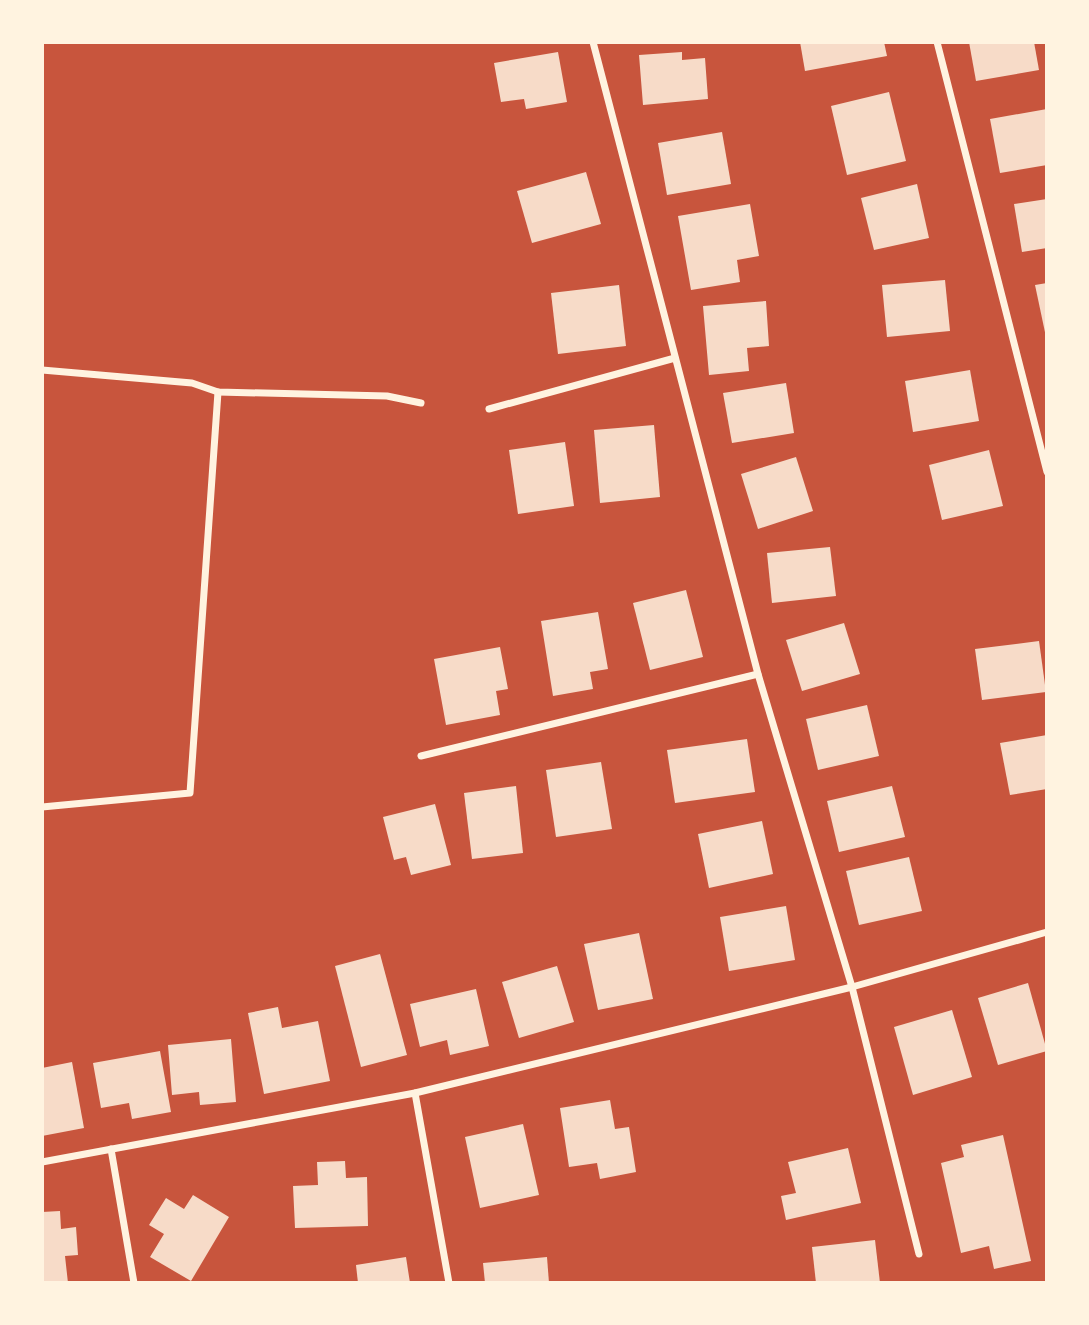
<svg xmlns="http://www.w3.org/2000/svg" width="1089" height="1325" font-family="Raleway,sans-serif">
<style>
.building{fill:#f7dbc8}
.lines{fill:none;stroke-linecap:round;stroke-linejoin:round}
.minor{stroke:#fff3e0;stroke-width:7}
</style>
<rect width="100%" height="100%" fill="#c8553d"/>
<g class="building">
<path d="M 800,42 L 884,42 L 887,56 L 805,71 Z"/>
<path d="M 969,42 L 1034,42 L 1039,70 L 976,81 Z"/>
<path d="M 558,52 L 567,102 L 526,109 L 524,99 L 501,102 L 494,63 Z"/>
<path d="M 682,52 L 682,60 L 705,58 L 708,99 L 643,105 L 639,55 Z"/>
<path d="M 889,92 L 906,161 L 847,175 L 831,106 Z"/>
<path d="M 1047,109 L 1047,165 L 1000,173 L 990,119 Z"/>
<path d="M 722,132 L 731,184 L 667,195 L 658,143 Z"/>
<path d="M 586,172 L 601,224 L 532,243 L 517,191 Z"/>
<path d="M 917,184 L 929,238 L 874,250 L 861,198 Z"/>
<path d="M 1047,199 L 1047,248 L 1022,252 L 1014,204 Z"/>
<path d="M 750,204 L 759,256 L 737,260 L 740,282 L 691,290 L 678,216 Z"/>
<path d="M 945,280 L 950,331 L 887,337 L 882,285 Z"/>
<path d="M 1047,283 L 1047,337 L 1046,337 L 1035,285 Z"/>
<path d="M 619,285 L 626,346 L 558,354 L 551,293 Z"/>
<path d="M 766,301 L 769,346 L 747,348 L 749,371 L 709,375 L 703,306 Z"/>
<path d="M 970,370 L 979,421 L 913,432 L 905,381 Z"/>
<path d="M 786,383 L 794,433 L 732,443 L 723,393 Z"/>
<path d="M 654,425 L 660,497 L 600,503 L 594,430 Z"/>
<path d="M 565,442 L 574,506 L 518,514 L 509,450 Z"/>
<path d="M 989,450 L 1003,506 L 942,520 L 929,465 Z"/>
<path d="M 796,457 L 813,511 L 758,529 L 741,474 Z"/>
<path d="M 830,547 L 836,596 L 772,603 L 767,553 Z"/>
<path d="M 686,590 L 703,657 L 650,670 L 633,603 Z"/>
<path d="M 598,612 L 608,669 L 590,672 L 593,689 L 553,696 L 541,621 Z"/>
<path d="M 844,623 L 860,674 L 802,691 L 786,640 Z"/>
<path d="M 1039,641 L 1046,692 L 982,700 L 975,649 Z"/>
<path d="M 500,647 L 508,689 L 496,691 L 500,715 L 446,725 L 434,659 Z"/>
<path d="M 867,705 L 879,756 L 818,770 L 806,719 Z"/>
<path d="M 1047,735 L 1047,789 L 1010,795 L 1000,743 Z"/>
<path d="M 747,739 L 755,792 L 675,803 L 667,750 Z"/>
<path d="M 601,762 L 612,829 L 556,837 L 546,770 Z"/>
<path d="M 516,786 L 523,853 L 472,859 L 464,793 Z"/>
<path d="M 892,786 L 905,837 L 839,852 L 827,801 Z"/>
<path d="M 435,804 L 451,865 L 411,875 L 406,857 L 394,860 L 383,817 Z"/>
<path d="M 762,821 L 773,874 L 709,888 L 698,834 Z"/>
<path d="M 909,857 L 922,911 L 859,925 L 846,871 Z"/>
<path d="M 786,906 L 795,960 L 729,971 L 720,917 Z"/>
<path d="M 639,933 L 653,999 L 598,1010 L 584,944 Z"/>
<path d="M 380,954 L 407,1055 L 361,1067 L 335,966 Z"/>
<path d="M 557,966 L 574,1022 L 519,1038 L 502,982 Z"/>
<path d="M 1028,983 L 1047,1051 L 998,1065 L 978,998 Z"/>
<path d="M 476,989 L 489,1046 L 450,1055 L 447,1040 L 420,1047 L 410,1004 Z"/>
<path d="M 278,1007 L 282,1028 L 318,1021 L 330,1081 L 264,1094 L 248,1013 Z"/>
<path d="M 952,1010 L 972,1077 L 913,1095 L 894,1027 Z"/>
<path d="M 231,1039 L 236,1102 L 200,1105 L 199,1092 L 172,1095 L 168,1045 Z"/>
<path d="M 160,1051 L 171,1112 L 132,1119 L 129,1103 L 101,1108 L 93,1063 Z"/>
<path d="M 72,1062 L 84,1128 L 42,1136 L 42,1068 Z"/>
<path d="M 610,1100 L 615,1129 L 629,1127 L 636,1172 L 600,1179 L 597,1163 L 569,1167 L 560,1108 Z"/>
<path d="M 523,1124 L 539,1195 L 480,1208 L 465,1137 Z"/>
<path d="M 1003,1135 L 1031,1261 L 994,1269 L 989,1246 L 961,1253 L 941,1163 L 964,1157 L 961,1145 Z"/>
<path d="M 848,1148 L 861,1203 L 786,1220 L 781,1196 L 796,1193 L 788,1162 Z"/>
<path d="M 345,1161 L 346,1178 L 367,1177 L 368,1226 L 295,1228 L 293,1186 L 318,1185 L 317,1162 Z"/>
<path d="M 193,1195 L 229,1217 L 191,1281 L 150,1257 L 164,1234 L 149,1225 L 166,1198 L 184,1209 Z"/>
<path d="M 60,1211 L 61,1229 L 76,1227 L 78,1255 L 65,1256 L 68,1283 L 42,1283 L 42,1212 Z"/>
<path d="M 875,1240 L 880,1283 L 816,1283 L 812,1247 Z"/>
<path d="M 406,1257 L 410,1283 L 358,1283 L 356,1265 Z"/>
<path d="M 547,1257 L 549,1283 L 485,1283 L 483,1263 Z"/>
</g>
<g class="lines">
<g class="minor">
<path d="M 593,42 L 758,674 L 852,987 L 919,1254"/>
<path d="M 937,42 L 1047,472"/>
<path d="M 42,370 L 192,383 L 218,392 L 387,396 L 421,403"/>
<path d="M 489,409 L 675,358"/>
<path d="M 421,756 L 758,674"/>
<path d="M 42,807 L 190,793 L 218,392"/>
<path d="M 415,1093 L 449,1283"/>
<path d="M 111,1149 L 134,1283"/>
<path d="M 42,1162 L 415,1093 L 852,987 L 1047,932"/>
</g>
</g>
<rect width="1089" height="1325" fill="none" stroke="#fff3e0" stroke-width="88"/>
</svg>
